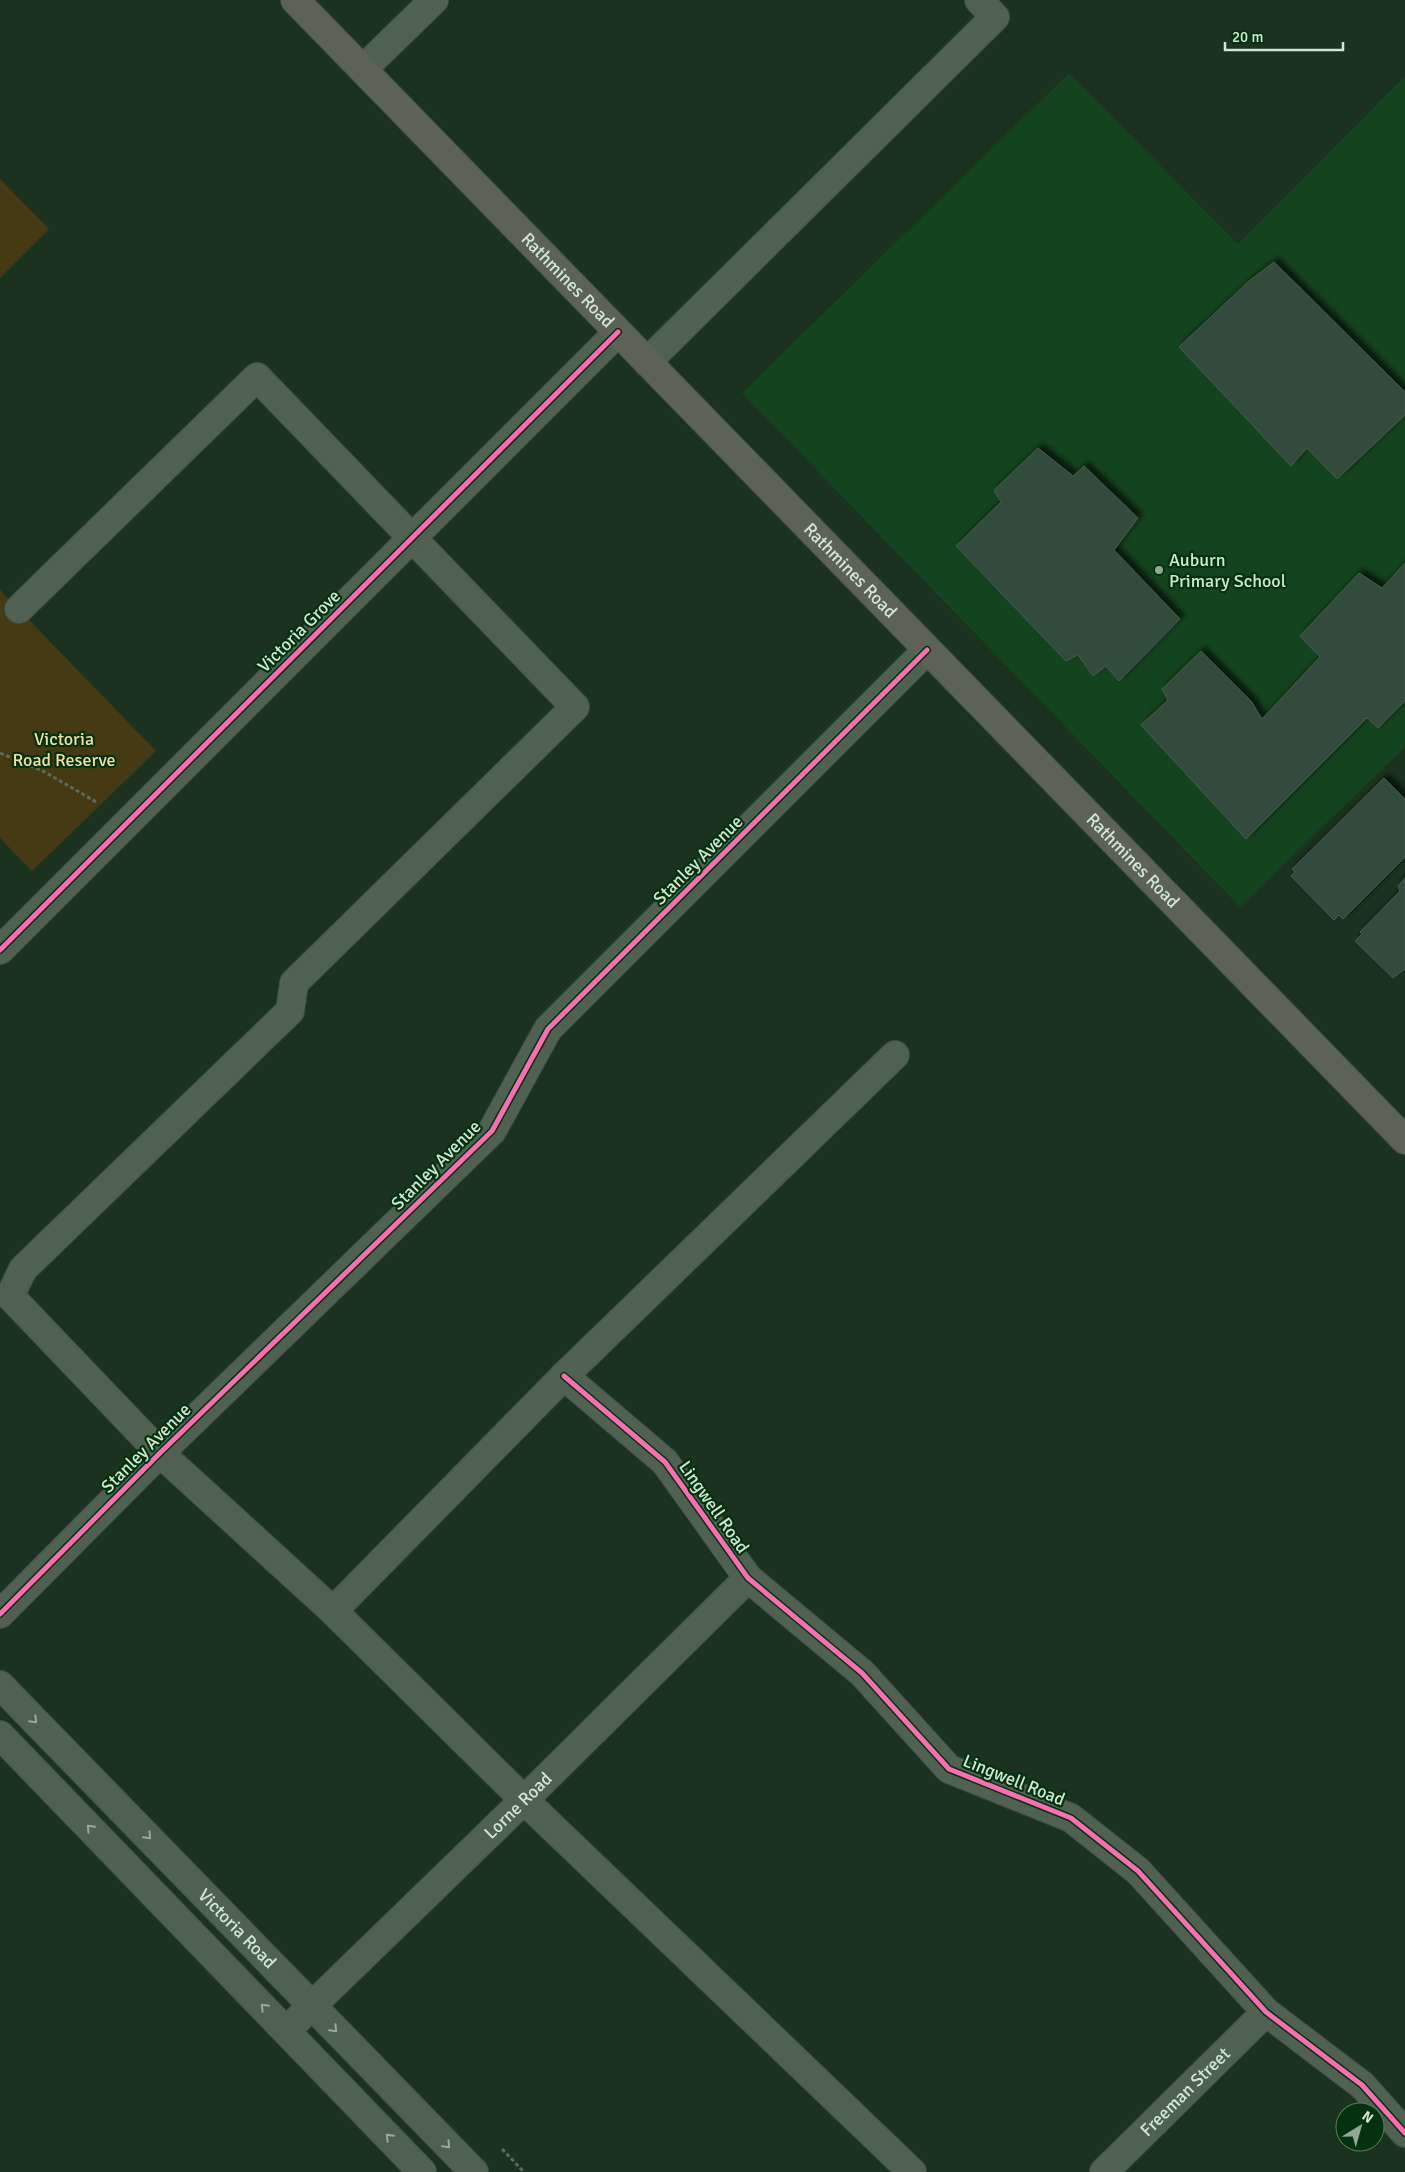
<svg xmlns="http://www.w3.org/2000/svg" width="1405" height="2172" font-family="Signika,sans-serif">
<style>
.built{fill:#14431f}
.green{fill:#453a13}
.building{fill:#334b3e;stroke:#445c4f;filter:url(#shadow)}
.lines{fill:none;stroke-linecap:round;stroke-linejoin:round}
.minor-casing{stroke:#3c4e40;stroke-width:30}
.major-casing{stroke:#3c4e40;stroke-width:30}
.path{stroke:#5b6a5d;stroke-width:3;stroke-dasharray:4 2.5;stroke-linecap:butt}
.minor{stroke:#506152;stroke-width:28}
.major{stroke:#5c6256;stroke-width:28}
.cycleway-casing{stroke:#043210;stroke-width:8}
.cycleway{stroke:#f96db3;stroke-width:5}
.oneway{stroke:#96ab99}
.poi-dot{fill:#91a894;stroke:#043210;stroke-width:2}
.labels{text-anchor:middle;stroke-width:4.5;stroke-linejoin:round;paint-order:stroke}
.street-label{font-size:18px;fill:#d0e8d3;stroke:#043210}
.poi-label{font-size:18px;fill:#d0e8d3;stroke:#043210;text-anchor:start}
.park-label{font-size:18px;fill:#f8dea1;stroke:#043210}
</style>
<defs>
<filter id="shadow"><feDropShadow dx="4.5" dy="-4.5" stdDeviation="2.5" flood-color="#0009"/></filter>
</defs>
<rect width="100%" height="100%" fill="#1b3220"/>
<path class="built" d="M 1069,73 L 1238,244 L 1405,76 L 1405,747 L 1240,907 L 742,393 Z"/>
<g class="green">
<path d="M 0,179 L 49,229 L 0,278 Z"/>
<path d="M 0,590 L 156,751 L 32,871 L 0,838 Z"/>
</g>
<g class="building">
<path d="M 1274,262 L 1405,392 L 1405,415 L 1337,479 L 1307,448 L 1291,466 L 1179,347 L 1249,281 Z"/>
<path d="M 1038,448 L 1073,476 L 1084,466 L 1138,518 L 1114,550 L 1180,619 L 1119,681 L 1106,666 L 1093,676 L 1078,655 L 1066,661 L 956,546 L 1001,502 L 994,490 Z"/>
<path d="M 1405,563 L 1405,701 L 1378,728 L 1367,718 L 1246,839 L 1141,725 L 1168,700 L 1162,689 L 1201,651 L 1251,701 L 1262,719 L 1320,657 L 1300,636 L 1359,573 L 1382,588 Z"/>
<path d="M 1384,778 L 1405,799 L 1405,857 L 1343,919 L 1339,915 L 1334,920 L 1291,876 L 1295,872 L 1292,869 Z"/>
<path d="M 1405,878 L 1405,969 L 1393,978 L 1355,941 L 1362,934 L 1360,932 L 1400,891 L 1398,886 Z"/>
</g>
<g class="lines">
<defs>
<g id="minor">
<path d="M 363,69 L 434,0"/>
<path d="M 647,362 L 995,17 L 979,0"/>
<path d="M 19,609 L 257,377 L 575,707 L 294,983 L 290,1011 L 23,1269 L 10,1296 L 160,1453 L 333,1611 L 524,1800 L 912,2172"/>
<path d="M 0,950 L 618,332"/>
<path d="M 564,1376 L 665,1462 L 748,1578 L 862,1673 L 949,1769 L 1071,1818 L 1138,1871 L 1266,2012 L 1362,2085 L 1405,2133"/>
<path d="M 333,1611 L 564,1376 L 895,1055"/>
<path d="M 0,1614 L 160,1453 L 492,1131 L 548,1029 L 927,650"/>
<path id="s1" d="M 0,1685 L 474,2172"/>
<path d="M 0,1735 L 422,2172"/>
<path id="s2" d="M 287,2030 L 524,1800 L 748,1578"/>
<path id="s3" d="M 1104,2172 L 1266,2012"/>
</g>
<g id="major">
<path id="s4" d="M 295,0 L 1405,1140"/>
</g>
</defs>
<use href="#minor" class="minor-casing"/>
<use href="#major" class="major-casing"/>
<g class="path">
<path d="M 0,753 L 43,771 L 98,803"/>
<path d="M 502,2149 L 524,2172"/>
</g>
<use href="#minor" class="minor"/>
<use href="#major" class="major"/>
<defs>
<g id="cycleway">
<path d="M 0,950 L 618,332"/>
<path d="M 564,1376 L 665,1462 L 748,1578 L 862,1673 L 949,1769 L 1071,1818 L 1138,1871 L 1266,2012 L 1362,2085 L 1405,2133"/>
<path d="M 0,1614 L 160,1453 L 492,1131 L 548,1029 L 927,650"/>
</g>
</defs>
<use href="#cycleway" class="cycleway-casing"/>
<use href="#cycleway" class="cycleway"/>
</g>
<defs><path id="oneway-chevron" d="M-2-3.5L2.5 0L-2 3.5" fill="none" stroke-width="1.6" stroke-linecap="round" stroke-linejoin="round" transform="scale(1.25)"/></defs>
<g class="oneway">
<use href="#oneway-chevron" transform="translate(34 1720) rotate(45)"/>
<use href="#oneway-chevron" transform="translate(90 1828) rotate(-134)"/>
<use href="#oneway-chevron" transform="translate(148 1836) rotate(46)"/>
<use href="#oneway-chevron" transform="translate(264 2007) rotate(-134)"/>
<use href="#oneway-chevron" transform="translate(334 2029) rotate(46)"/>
<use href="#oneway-chevron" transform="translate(389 2137) rotate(-134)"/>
<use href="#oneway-chevron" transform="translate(447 2145) rotate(46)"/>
</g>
<circle class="poi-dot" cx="1159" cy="570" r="5"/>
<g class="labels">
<g class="street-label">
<text dy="6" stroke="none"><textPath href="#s4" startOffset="391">Rathmines Road</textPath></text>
<text dy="6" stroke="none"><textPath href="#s4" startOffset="796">Rathmines Road</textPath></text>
<text transform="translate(299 631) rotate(-45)" y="6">Victoria Grove</text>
<text transform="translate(698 860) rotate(-45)" y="6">Stanley Avenue</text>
<text dy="6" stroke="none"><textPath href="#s4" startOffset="1201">Rathmines Road</textPath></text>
<text transform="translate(436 1165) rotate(-45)" y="6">Stanley Avenue</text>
<text transform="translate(146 1448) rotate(-45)" y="6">Stanley Avenue</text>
<text transform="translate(714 1507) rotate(55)" y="6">Lingwell Road</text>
<text transform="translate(1014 1780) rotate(22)" y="6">Lingwell Road</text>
<text dy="6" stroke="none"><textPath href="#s2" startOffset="322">Lorne Road</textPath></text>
<text dy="6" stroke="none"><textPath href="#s1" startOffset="340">Victoria Road</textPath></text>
<text dy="6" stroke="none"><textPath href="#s3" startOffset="114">Freeman Street</textPath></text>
</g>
<g class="poi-label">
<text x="1169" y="566">Auburn<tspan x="1169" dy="21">Primary School</tspan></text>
</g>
<g class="park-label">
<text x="64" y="745">Victoria<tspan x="64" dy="21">Road Reserve</tspan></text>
</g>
</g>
<g transform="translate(1360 2127) rotate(37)"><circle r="24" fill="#043210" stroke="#567b5e"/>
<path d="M0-4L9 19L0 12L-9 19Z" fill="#91a894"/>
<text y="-8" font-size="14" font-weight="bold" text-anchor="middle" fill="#d0e8d3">N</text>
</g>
<path d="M1225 42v8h118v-8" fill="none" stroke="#d0e8d3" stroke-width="2.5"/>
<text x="1232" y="42" font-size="15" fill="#d0e8d3" stroke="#043210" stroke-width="4" paint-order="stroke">20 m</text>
</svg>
